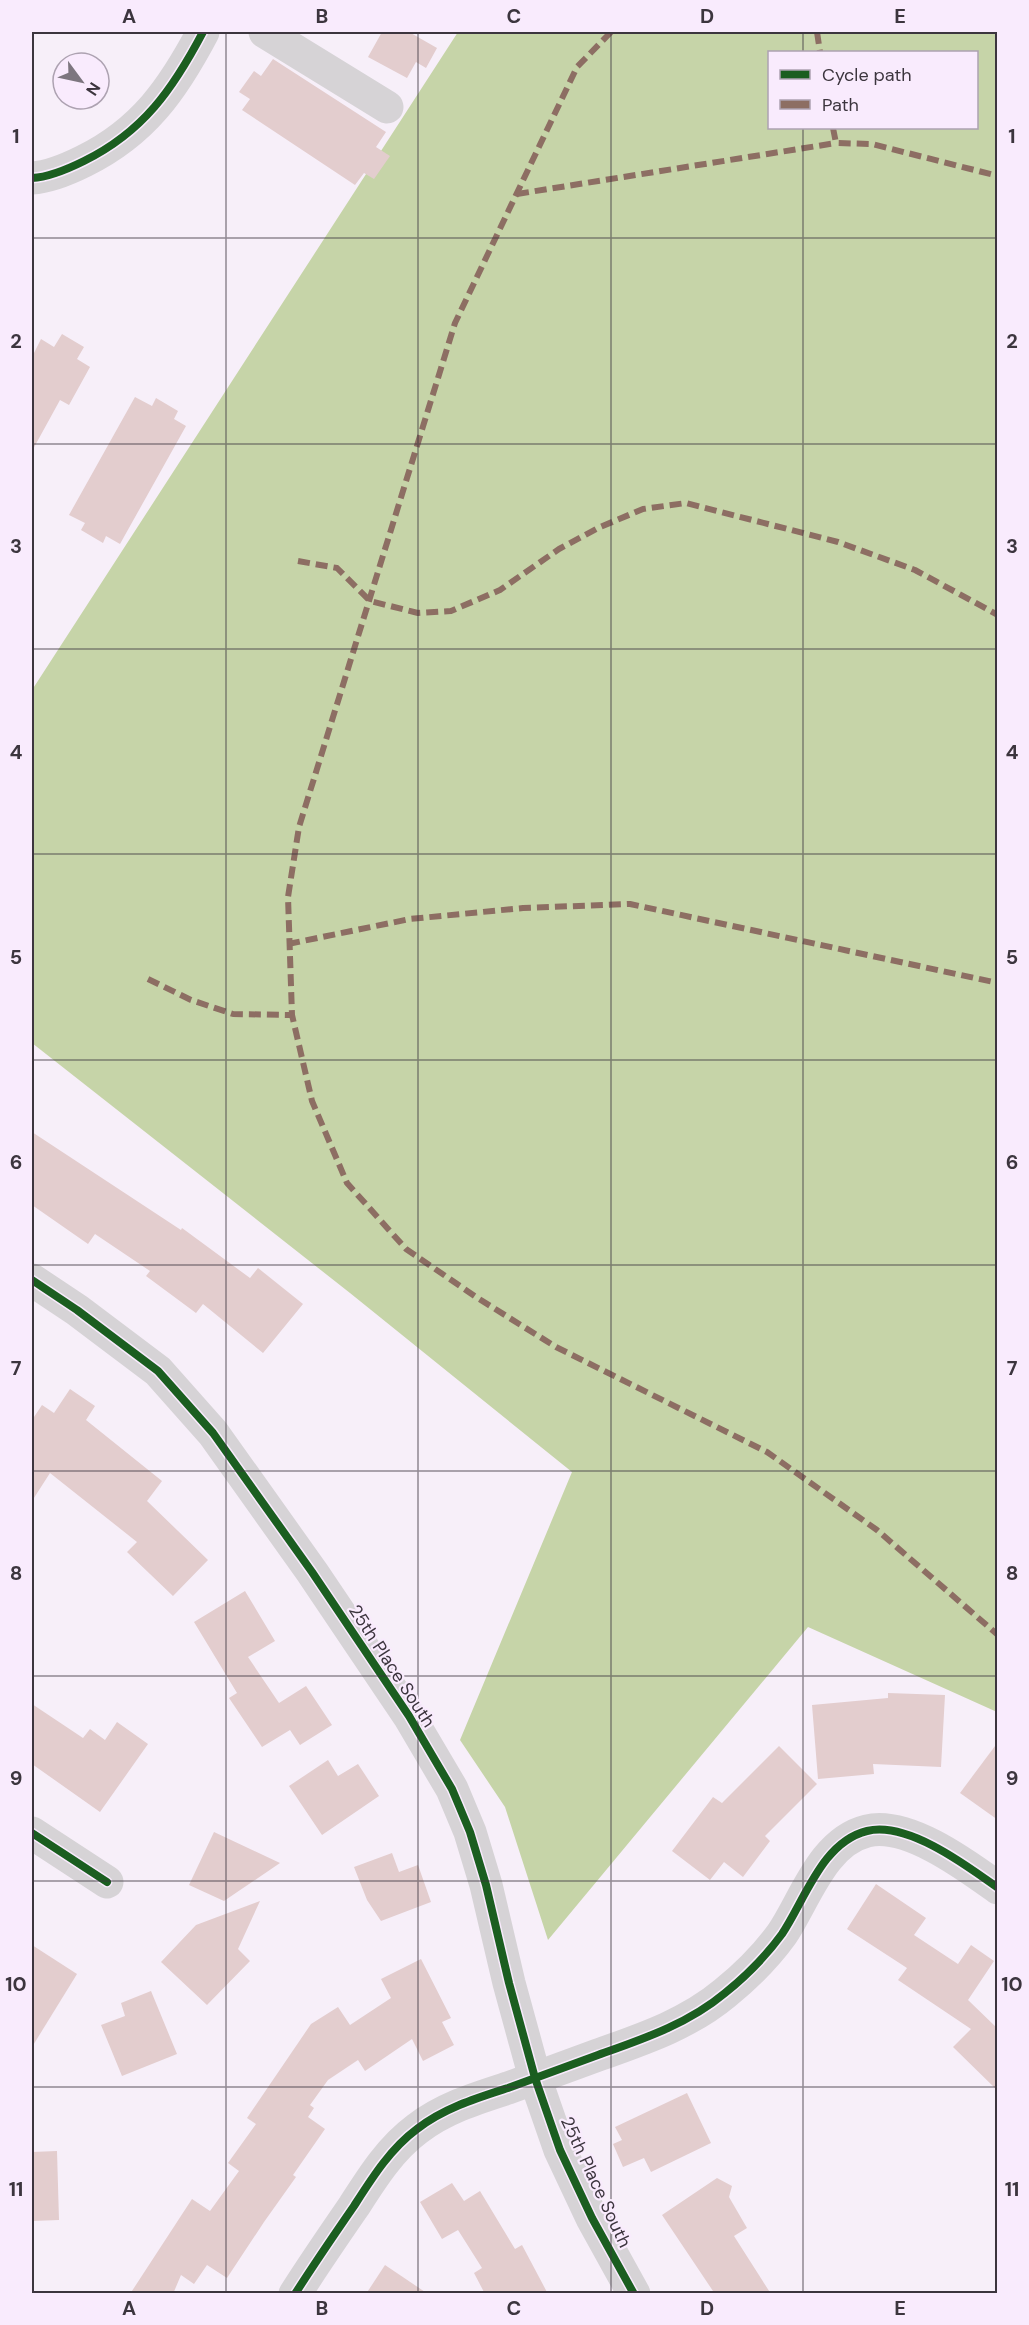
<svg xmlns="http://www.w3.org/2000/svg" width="1029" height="2325" font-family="'DM Sans',sans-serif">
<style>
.forest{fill:#c6d4a8;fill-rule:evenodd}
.building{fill:#e3cdce}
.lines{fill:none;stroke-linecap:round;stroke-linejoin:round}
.minor{stroke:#d6d3d6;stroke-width:33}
.quiet{stroke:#8d6e63;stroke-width:6;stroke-dasharray:12 6;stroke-linecap:butt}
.cycleway-casing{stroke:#f9ebfd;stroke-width:11}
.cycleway{stroke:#1b5e20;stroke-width:8}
.grid{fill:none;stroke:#3c353e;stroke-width:1.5;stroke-opacity:0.55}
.labels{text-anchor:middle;stroke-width:4.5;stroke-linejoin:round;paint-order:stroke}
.street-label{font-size:18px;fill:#3c353e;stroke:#f9ebfd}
.neatline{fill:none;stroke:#3c353e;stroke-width:2}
.grid-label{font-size:20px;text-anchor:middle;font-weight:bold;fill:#3c353e}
</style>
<rect width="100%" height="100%" fill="#f7eff9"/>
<path class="forest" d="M 458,32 L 997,32 L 997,1712 L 808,1627 L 548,1940 L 505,1807 L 460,1740 L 572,1472 L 350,1293 L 32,1043 L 32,690 ZM 770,52 L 976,52 L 976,128 L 770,128 Z"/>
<g class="building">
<path d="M 382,32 L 409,32 L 437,48 L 426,68 L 416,62 L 407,78 L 368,57 Z"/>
<path d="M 273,59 L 386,132 L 376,147 L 390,156 L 374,179 L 364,173 L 355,185 L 242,110 L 250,99 L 239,92 L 254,71 L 261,76 Z"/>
<path d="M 62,334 L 84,347 L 77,359 L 90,367 L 69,405 L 60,400 L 32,451 L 32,357 L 41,339 L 54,347 Z"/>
<path d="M 135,397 L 152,406 L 156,398 L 178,411 L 174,419 L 186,426 L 120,544 L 106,536 L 103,543 L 81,530 L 85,523 L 69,515 Z"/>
<path d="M 32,1132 L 181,1230 L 182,1228 L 250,1278 L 258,1268 L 303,1304 L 263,1353 L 203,1304 L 196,1313 L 146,1276 L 150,1271 L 95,1234 L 88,1244 L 32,1205 Z"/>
<path d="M 70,1389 L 95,1406 L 86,1420 L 162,1481 L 147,1501 L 208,1560 L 173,1596 L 127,1552 L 137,1542 L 50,1473 L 32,1501 L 32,1420 L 42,1405 L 54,1413 Z"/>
<path d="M 245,1591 L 275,1641 L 248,1657 L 279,1703 L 306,1686 L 332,1725 L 300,1745 L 290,1730 L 262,1747 L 229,1698 L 237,1693 L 194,1622 Z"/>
<path d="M 888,1693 L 945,1695 L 941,1767 L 873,1764 L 874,1774 L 818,1779 L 812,1705 L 888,1698 Z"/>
<path d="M 32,1704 L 83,1738 L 90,1729 L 105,1740 L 117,1722 L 148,1744 L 100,1812 L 32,1764 Z"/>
<path d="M 998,1742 L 998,1820 L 960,1793 Z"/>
<path d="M 779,1746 L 817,1784 L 765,1836 L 770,1841 L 743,1877 L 724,1862 L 710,1880 L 672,1851 L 713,1797 L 722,1803 Z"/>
<path d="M 328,1760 L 338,1776 L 358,1764 L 379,1796 L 322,1835 L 289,1786 Z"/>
<path d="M 214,1832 L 280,1863 L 224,1901 L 189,1885 Z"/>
<path d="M 392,1853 L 399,1872 L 418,1865 L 431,1902 L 381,1921 L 367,1900 L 354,1867 Z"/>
<path d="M 876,1884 L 926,1918 L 914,1935 L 958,1964 L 971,1945 L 994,1961 L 968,2000 L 998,2029 L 998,2091 L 953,2047 L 971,2029 L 898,1980 L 907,1968 L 847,1929 Z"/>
<path d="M 260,1901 L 238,1949 L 250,1961 L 207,2005 L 161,1962 L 196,1925 Z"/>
<path d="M 32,1945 L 77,1974 L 32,2047 Z"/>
<path d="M 421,1959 L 451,2018 L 442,2022 L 454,2045 L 423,2061 L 412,2039 L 365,2071 L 358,2060 L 328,2080 L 310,2105 L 314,2108 L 308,2117 L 325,2129 L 293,2175 L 296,2177 L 264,2222 L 227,2278 L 207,2265 L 194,2284 L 181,2275 L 173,2294 L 130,2294 L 192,2199 L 210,2211 L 239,2171 L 228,2163 L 256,2124 L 247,2118 L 311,2024 L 338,2007 L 350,2025 L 391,1998 L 381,1979 Z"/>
<path d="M 151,1991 L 177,2054 L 122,2076 L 101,2025 L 125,2016 L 121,2003 Z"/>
<path d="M 687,2093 L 711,2143 L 651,2172 L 644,2158 L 623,2167 L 613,2144 L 622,2140 L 615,2127 Z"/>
<path d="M 57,2151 L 59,2220 L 32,2221 L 32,2152 Z"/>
<path d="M 717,2178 L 732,2186 L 729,2197 L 747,2228 L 734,2236 L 771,2294 L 715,2294 L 662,2215 Z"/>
<path d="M 452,2183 L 464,2201 L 480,2191 L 515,2249 L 522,2245 L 548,2294 L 485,2294 L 474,2273 L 482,2268 L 458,2230 L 442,2239 L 420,2202 Z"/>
<path d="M 385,2265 L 428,2294 L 366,2294 Z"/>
</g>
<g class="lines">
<g class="minor">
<path d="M 265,32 L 387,107"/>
<path d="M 32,178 C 50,177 68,169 84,161 C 143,132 173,89 203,32"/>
<path d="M 32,1280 L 77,1310 L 158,1371 L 213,1433 L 312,1572 L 409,1716 L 452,1789 L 470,1832 L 486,1885 L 509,1983 L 535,2078 L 560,2150 L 592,2218 L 634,2294"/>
<path d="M 32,1833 L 107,1882"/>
<path d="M 295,2294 C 314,2264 334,2235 354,2206 C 372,2178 390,2149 417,2129 C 444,2108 477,2098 508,2088 C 538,2077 568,2066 598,2055 C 643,2039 688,2024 725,1993 C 746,1976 766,1956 782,1934 C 805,1900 822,1842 867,1831 C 907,1821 966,1865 998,1888"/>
</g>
<g class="quiet">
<path d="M 611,32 L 577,67 L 455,323 L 299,827 L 288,897 L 292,1015 L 312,1101 L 347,1183 L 406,1249 L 476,1297 L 556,1347 L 767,1452 L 877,1530 L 998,1635"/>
<path d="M 817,32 L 820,52"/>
<path d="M 833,128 L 836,143 L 872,144 L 998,176"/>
<path d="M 517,194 L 836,143"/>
<path d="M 298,561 L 337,568 L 370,601 L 418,613 L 451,611 L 500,590 L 559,549 L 598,528 L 643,509 L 686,503 L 838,542 L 915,570 L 998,615"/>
<path d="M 288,944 L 410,919 L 523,908 L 630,904 L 998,983"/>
<path d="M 148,979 L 191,1000 L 233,1014 L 292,1015"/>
</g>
<defs>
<g id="cycleway">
<path d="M 32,178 C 50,177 68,169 84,161 C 143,132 173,89 203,32"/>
<path d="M 32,1280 L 77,1310 L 158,1371 L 213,1433 L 312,1572 L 409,1716 L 452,1789 L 470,1832 L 486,1885 L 509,1983 L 535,2078 L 560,2150 L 592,2218 L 634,2294"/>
<path d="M 32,1833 L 107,1882"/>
<path d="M 295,2294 C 314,2264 334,2235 354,2206 C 372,2178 390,2149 417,2129 C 444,2108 477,2098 508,2088 C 538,2077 568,2066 598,2055 C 643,2039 688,2024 725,1993 C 746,1976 766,1956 782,1934 C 805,1900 822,1842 867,1831 C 907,1821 966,1865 998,1888"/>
</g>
</defs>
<use href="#cycleway" class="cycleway-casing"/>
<use href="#cycleway" class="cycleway"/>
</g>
<path class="grid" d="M 226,32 L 226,2294M 418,32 L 418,2294M 611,32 L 611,2294M 803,32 L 803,52M 803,128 L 803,2294M 32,238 L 998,238M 32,444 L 998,444M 32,649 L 998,649M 32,854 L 998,854M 32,1060 L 998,1060M 32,1265 L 998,1265M 32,1471 L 998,1471M 32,1676 L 998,1676M 32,1881 L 998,1881M 32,2087 L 998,2087"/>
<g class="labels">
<g class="street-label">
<text transform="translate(392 1666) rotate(57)" y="6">25th Place South</text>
<text transform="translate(596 2182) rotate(65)" y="6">25th Place South</text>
</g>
</g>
<rect width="1029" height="2325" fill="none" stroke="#f9ebfd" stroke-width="66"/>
<rect x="768" y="51" width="210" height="78" fill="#f9ebfd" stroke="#ada2b1" stroke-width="1.5"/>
<rect x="780" y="70" width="30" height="9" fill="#1b5e20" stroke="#ada2b1" stroke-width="1.5"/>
<text x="822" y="81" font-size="18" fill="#3c353e">Cycle path</text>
<rect x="780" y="100" width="30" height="9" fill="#8d6e63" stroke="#ada2b1" stroke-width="1.5"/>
<text x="822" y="111" font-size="18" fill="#3c353e">Path</text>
<g transform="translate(81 81) rotate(123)"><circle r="28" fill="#f9ebfd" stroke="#ada2b1" stroke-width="1.5"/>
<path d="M0-4.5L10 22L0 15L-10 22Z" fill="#7d767f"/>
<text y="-9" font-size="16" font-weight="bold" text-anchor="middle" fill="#3c353e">N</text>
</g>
<rect x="33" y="33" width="963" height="2259" class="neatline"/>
<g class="grid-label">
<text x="129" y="23">A</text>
<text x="322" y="23">B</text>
<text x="514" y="23">C</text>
<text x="707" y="23">D</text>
<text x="900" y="23">E</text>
<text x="16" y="143">1</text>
<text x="1012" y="143">1</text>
<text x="16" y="348">2</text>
<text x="1012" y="348">2</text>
<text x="16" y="553">3</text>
<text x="1012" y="553">3</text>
<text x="16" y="759">4</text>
<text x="1012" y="759">4</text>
<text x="16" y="964">5</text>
<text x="1012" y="964">5</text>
<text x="16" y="1169">6</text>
<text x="1012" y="1169">6</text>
<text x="16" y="1375">7</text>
<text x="1012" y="1375">7</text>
<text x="16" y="1580">8</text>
<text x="1012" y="1580">8</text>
<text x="16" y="1785">9</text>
<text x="1012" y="1785">9</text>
<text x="16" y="1991">10</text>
<text x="1012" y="1991">10</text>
<text x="16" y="2196">11</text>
<text x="1012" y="2196">11</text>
<text x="129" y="2315">A</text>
<text x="322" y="2315">B</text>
<text x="514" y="2315">C</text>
<text x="707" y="2315">D</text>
<text x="900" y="2315">E</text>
</g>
</svg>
